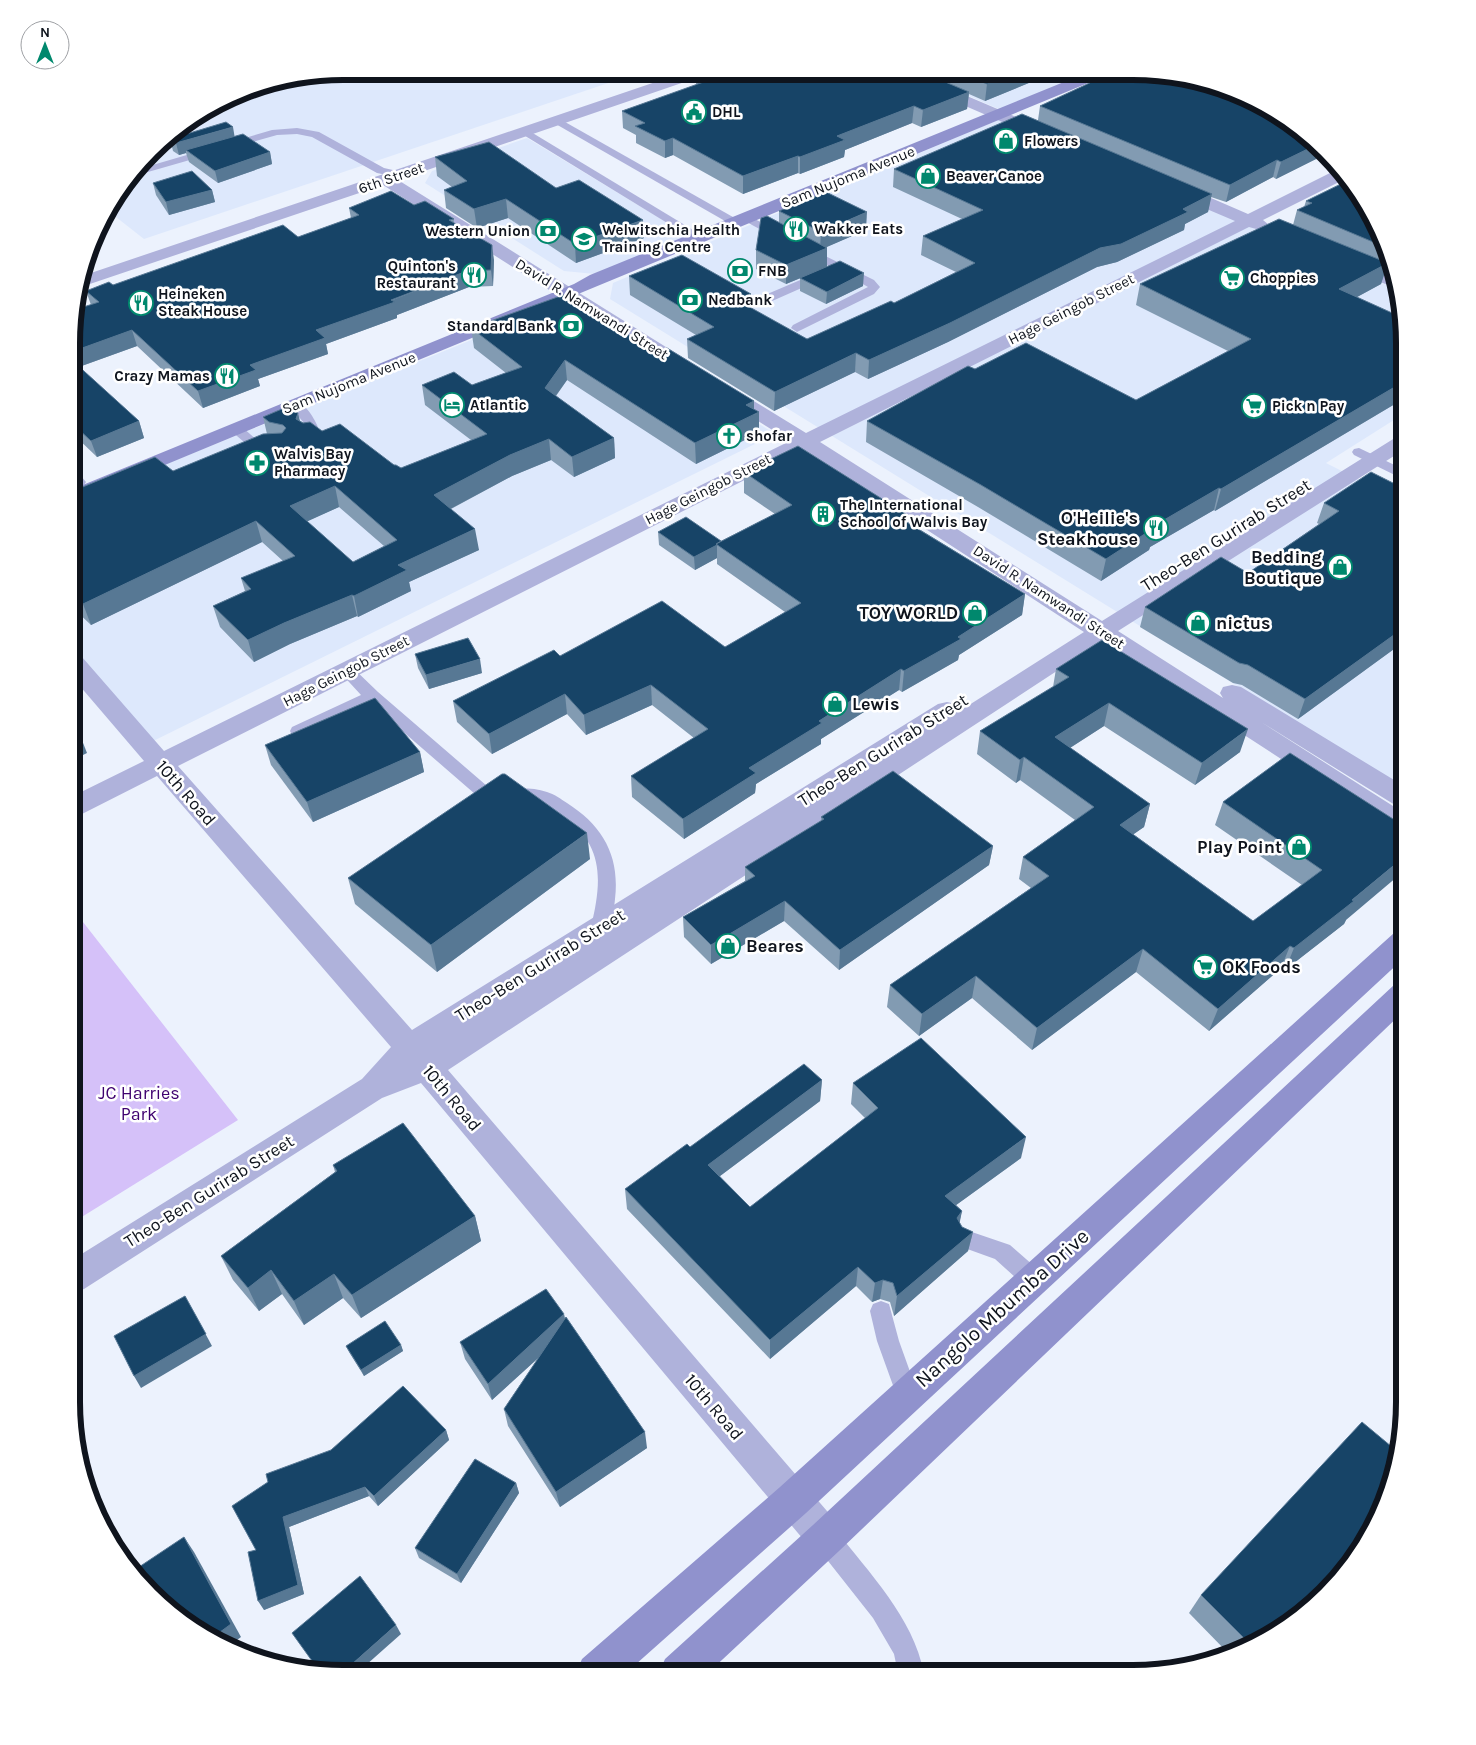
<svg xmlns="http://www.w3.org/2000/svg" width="1476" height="1745" font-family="Karla,sans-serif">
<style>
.built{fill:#dde8fc}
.green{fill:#d5c1f9}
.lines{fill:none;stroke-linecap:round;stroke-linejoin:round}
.lane{fill:#afb2db;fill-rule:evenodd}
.street{fill:#afb2db;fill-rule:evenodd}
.secondary{fill:#9092cd;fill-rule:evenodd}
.rail-casing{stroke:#60666f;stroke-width:3}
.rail{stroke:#fff;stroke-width:2;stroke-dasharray:6;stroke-linecap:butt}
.wall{fill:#829bb2;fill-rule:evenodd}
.shaded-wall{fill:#577894}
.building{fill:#174467;stroke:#577894;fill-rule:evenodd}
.labels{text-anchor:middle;stroke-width:5;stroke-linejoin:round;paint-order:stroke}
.far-poi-label{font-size:15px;font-weight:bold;fill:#0f141d;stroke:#fff;text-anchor:start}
.far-street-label{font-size:15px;fill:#0f141d;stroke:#fff}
.poi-label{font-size:18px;font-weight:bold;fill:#0f141d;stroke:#fff;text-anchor:end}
.street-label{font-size:18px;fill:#0f141d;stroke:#fff}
.park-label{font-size:18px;fill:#3f0270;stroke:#fff}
.near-street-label{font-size:21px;fill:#0f141d;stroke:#fff}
.rim{fill:none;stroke:#0f141d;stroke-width:6}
</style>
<rect width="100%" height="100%" fill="#ecf2fd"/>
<g class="built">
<path d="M 343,71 L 641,72 L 144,239 L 107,210 L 164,139 L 256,86 Z"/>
<path d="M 916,73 L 1091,73 L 1001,110 Z"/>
<path d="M 1000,119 L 1398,290 L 1405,343 L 1405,413 L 1326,463 L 1405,503 L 1404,789 L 610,299 L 613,283 Z"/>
<path d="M 527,138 L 691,237 L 595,274 L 564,271 L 425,183 L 432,171 Z"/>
<path d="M 555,306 L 573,307 L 775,434 L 137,749 L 73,677 L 73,502 Z"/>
</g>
<path class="green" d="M 72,908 L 238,1120 L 72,1223 Z"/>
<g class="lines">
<g class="lane">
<path d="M 558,118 L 740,221 L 742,223 L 740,225 L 732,225 L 554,123 L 554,119 Z"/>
<path d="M 297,128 L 319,132 L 384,168 L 406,173 L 407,175 L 402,178 L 377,173 L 312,137 L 297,134 L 277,135 L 134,176 L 139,169 L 272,130 Z"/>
<path d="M 526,129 L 703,236 L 705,238 L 699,241 L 695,240 L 522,134 L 521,132 Z"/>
<path d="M 747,215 L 784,234 L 786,236 L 780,239 L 776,238 L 743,220 L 742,218 Z"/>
<path d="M 805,246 L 874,280 L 880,287 L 874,294 L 797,332 L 791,328 L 793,325 L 868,287 L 840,271 L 761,306 L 753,306 L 751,303 L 753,300 L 831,267 L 801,251 L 799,249 L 801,247 Z"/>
<path d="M 295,401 C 307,404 316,421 320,432 L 314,441 L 309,442 L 302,438 L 306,432 L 304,423 L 289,405 Z"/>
<path d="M 237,426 C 246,428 253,438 261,443 C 266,446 271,444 276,449 L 269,453 L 251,448 L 230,430 Z"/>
<path d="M 1359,448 L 1405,470 L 1405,480 L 1354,455 L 1352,452 L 1354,449 Z"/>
<path d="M 73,472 C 79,473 82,477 86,482 L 84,485 L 79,486 L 73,484 Z"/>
<path d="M 346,665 L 351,666 L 378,692 L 487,786 C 506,792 527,785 547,792 C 554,794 561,799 567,803 C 603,826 620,856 615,899 C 614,910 612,922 606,932 L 600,934 L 594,932 L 591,927 C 602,881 605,843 560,815 C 552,810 544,803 536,801 C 516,795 499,803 475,794 L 370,703 L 304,735 L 298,736 L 292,735 L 290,731 L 292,727 L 361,695 L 338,670 L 341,666 Z"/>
<path d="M 966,1230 L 1010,1245 L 1042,1273 L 1045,1280 L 1042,1287 L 1034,1290 L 1026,1287 L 995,1259 L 959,1246 L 955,1239 L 959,1232 Z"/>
<path d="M 881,1301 L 889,1304 L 899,1341 L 918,1394 L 915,1402 L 907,1405 L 899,1402 L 877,1341 L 870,1311 L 873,1304 Z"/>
<path d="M 826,1526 L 835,1529 C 869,1573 913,1617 924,1673 L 898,1673 L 894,1654 L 873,1618 L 817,1547 L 814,1538 L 817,1529 Z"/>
</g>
<g class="street">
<path d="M 685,72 L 707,72 L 705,75 L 398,180 L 698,367 L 701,371 L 698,375 L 691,377 L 684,375 L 383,185 L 81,287 L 85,275 Z"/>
<path d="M 893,73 L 913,73 L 1049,131 L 1051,134 L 1049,137 L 1037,137 L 896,76 Z"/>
<path d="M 1338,169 L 1341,169 L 1347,178 L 1263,220 L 1269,225 L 1266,229 L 1260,230 L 1249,227 L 820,442 L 1102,621 L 1398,436 L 1405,434 L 1405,449 L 1118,631 L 1223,698 L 1220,693 L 1223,687 L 1232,685 L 1241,687 L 1404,786 L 1404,807 L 1395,805 L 1261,722 L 1404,813 L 1404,836 L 1395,833 L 1101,642 L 448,1070 L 839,1525 L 845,1538 L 839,1551 L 826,1557 L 813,1551 L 421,1083 L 382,1098 L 84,1289 L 71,1293 L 72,1260 L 362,1079 L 391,1047 L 157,776 L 82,814 L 73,816 L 73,796 L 144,761 L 73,678 L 73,655 L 82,657 L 164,751 L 790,441 L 720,397 L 717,393 L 720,389 L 727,387 L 734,389 L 806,433 L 1235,221 L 1169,193 L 1167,189 L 1169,185 L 1181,185 L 1248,214 ZM 804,450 L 1084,632 L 958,712 L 959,710 L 956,704 L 947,702 L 938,704 L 412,1030 L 178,766 Z"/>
<path d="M 1348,258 L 1396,277 L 1398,289 L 1342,267 L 1339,263 L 1342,259 Z"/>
</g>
<g class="secondary">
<path d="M 1086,73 L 1107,73 L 1105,76 L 73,503 L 73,489 L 574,284 L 590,275 Z"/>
<path d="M 1404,930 L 1404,958 L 806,1513 L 626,1673 L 576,1673 L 582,1659 L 780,1487 L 1394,933 Z"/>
<path d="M 1404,981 L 1404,1011 L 839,1551 L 708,1673 L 659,1673 L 665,1659 L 813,1525 L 1394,985 Z"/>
</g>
<defs>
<path id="rail" d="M 226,103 L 316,76"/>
</defs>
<use href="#rail" class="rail-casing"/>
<use href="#rail" class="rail"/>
</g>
<g class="wall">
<path d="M 702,72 L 1053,73 L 985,101 L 969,94 L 967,109 L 921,127 L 912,123 L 845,150 L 844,157 L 800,174 L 798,173 L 743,194 L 673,155 L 665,158 L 636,143 L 636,135 L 623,128 L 622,111 L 696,85 L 696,74 Z"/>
<path d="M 1040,106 L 1284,117 L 1330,158 L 1322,162 L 1316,159 L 1276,179 L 1273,177 L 1226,202 L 1211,197 L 1208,212 L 1185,224 L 1184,230 L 1117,262 L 1097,267 L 948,342 L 868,379 L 855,372 L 774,411 L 688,358 L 687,339 L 696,335 L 630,295 L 629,276 L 751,294 L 751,308 L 807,339 L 894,303 L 956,272 L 921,255 L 923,236 L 962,219 L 893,187 L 894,169 L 1038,120 Z"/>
<path d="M 235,136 L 270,152 L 272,164 L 218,183 L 189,162 L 186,153 L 179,155 L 173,151 L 170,139 Z"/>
<path d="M 435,157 L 556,188 L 644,238 L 576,263 L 508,218 L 477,228 L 446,208 L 444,190 L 452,187 L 437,176 Z"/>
<path d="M 153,183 L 212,190 L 215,202 L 169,215 L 156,195 Z"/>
<path d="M 1306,201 L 1368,207 L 1396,275 L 1385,271 L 1381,284 L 1357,297 L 1405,343 L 1405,398 L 1215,511 L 1214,510 L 1150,547 L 1149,550 L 1101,581 L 978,507 L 866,442 L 867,421 L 975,369 L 1136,400 L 1228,351 L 1136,305 L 1140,284 L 1293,225 L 1297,210 L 1304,207 Z"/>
<path d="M 414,205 L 454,219 L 454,223 L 494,260 L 493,286 L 469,287 L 397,315 L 397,318 L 326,344 L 328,354 L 258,379 L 260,386 L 203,408 L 137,346 L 79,367 L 139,421 L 144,438 L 97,457 L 73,434 L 74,310 L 91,305 L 86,291 L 113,285 L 298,237 L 351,218 L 349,208 Z"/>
<path d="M 779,211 L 866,230 L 826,247 L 827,248 L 827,267 L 863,286 L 826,304 L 800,291 L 800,278 L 808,275 L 786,284 L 756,269 L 756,250 L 779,223 Z"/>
<path d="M 471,328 L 653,351 L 754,401 L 754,409 L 759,412 L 759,433 L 696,464 L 567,380 L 556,396 L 614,438 L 615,458 L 574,477 L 551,460 L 512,476 L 451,509 L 479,550 L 409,582 L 411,591 L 358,617 L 357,616 L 290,644 L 254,662 L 220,627 L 213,606 L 245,591 L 241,578 L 283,561 L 262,542 L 91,625 L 73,608 L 73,491 L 173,471 L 267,434 L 263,417 L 300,421 L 401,468 L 471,440 L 425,405 L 422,385 L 472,385 L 506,373 L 474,348 ZM 339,507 L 384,546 L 353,562 L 307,521 Z"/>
<path d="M 744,472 L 906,521 L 1025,594 L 1022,615 L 959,655 L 958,660 L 902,692 L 899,690 L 821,739 L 821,744 L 756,784 L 755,793 L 684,839 L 632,797 L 631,776 L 694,738 L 652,705 L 586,735 L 567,714 L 492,754 L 457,722 L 453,701 L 560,656 L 725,647 L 785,612 L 717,564 L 717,558 L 695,570 L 659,545 L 658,532 L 721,541 L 775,514 L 744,493 Z"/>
<path d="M 1405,489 L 1405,641 L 1298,719 L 1242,685 L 1233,683 L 1140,627 L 1145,607 L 1248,573 L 1319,524 L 1317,523 L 1324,503 Z"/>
<path d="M 415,654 L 482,673 L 429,689 L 418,668 Z"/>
<path d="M 1056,669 L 1240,752 L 1195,785 L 1104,726 L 1070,748 L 1150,804 L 1144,827 L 1133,834 L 1253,921 L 1302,885 L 1215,825 L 1223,802 L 1290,753 L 1346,920 L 1344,924 L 1285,970 L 1281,968 L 1209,1031 L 1136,972 L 1032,1050 L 972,998 L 919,1036 L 887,1007 L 890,985 L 1031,888 L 1019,879 L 1023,857 L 1075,820 L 1020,780 L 1016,783 L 977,754 L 980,731 L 1053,687 Z"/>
<path d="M 265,745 L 420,752 L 424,772 L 313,822 L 271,765 Z"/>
<path d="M 821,817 L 993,846 L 989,865 L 839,970 L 784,921 L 711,964 L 684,937 L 683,917 L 745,881 L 745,867 L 821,821 Z"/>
<path d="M 590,859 L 437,972 L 355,904 L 348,878 Z"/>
<path d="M 822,1080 L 820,1101 L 720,1176 L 750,1207 L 865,1118 L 851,1104 L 853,1083 L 1021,1158 L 956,1205 L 962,1211 L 959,1223 L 962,1227 L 973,1232 L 968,1251 L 894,1316 L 890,1302 L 880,1299 L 872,1302 L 856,1286 L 770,1359 L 627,1209 L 625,1189 L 690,1147 Z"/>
<path d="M 333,1165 L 475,1216 L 481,1241 L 361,1318 L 343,1298 L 304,1325 L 282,1294 L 259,1311 L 233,1280 L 221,1256 L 335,1172 Z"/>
<path d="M 564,1314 L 565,1319 L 647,1448 L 560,1507 L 508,1426 L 504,1409 L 539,1357 L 492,1400 L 465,1359 L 460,1342 Z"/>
<path d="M 401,1345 L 403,1351 L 364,1376 L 349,1352 L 346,1346 Z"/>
<path d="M 446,1430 L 449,1440 L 378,1506 L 369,1496 L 289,1527 L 304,1594 L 264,1610 L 256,1550 L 232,1506 Z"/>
<path d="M 516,1483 L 519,1493 L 461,1583 L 419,1558 L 415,1548 Z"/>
<path d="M 1201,1595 L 1269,1637 L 1229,1654 L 1189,1613 Z"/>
</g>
<g class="shaded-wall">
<path d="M 1015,73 L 1053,73 L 985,101 L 987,84 Z"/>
<path d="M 969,92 L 967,109 L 921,127 L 923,110 Z"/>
<path d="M 914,106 L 912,123 L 845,150 L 844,157 L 800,174 L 800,157 L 837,136 Z"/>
<path d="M 233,127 L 235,139 L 186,150 L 186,153 L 179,155 L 176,143 Z"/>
<path d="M 673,138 L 673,155 L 665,158 L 665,141 Z"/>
<path d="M 1316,145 L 1319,148 L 1316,159 L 1276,179 L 1281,162 Z"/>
<path d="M 270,152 L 272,164 L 218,183 L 215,171 Z"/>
<path d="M 1325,153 L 1330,158 L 1322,162 Z"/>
<path d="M 798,156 L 798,173 L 743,194 L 743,176 Z"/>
<path d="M 1277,160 L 1273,177 L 1226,202 L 1230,185 Z"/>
<path d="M 212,190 L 215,202 L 169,215 L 166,202 Z"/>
<path d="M 1212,194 L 1208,212 L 1185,224 L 1184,230 L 1117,262 L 1097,267 L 948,342 L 868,379 L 869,360 L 1100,248 L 1183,209 Z"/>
<path d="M 506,199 L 508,218 L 477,228 L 474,209 Z"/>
<path d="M 867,212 L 866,230 L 820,250 L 821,232 Z"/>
<path d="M 643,220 L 644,238 L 576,263 L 575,244 Z"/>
<path d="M 492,245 L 494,260 L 493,286 L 491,270 Z"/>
<path d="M 827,248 L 827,267 L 786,284 L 786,265 Z"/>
<path d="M 1388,263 L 1381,284 L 1333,310 L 1339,289 Z"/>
<path d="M 467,271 L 469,287 L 397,315 L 397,318 L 326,344 L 328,354 L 258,379 L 260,386 L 203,408 L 198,391 L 316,330 Z"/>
<path d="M 864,273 L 863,286 L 826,304 L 827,292 Z"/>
<path d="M 751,294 L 751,312 L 737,300 Z"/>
<path d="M 132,330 L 137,346 L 73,369 L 74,351 Z"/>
<path d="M 856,353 L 855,372 L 774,411 L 775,392 Z"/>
<path d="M 565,360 L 567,380 L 547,408 L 545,388 Z"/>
<path d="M 1405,381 L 1405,398 L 1215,511 L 1221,489 Z"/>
<path d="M 754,401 L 754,415 L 759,412 L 759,433 L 696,464 L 695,443 L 746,405 Z"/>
<path d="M 298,413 L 303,433 L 296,419 Z"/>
<path d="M 139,421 L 144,438 L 97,457 L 91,441 Z"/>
<path d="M 614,438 L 615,458 L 574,477 L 572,457 Z"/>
<path d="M 549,439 L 551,460 L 512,476 L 437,516 L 434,495 L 510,455 Z"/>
<path d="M 335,486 L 339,507 L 295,527 L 290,506 Z"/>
<path d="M 1219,488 L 1214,510 L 1150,547 L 1149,550 L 1101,581 L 1106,559 L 1152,527 Z"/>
<path d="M 906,514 L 904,535 L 900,518 Z"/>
<path d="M 256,521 L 262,542 L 91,625 L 83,604 Z"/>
<path d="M 475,529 L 479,550 L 409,582 L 411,591 L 358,617 L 354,596 L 398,565 Z"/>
<path d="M 717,545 L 717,558 L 695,570 L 694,557 Z"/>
<path d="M 1025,594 L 1022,615 L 959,655 L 958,660 L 902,692 L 904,671 Z"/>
<path d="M 352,595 L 357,616 L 290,644 L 254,662 L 248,640 L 284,623 Z"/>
<path d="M 1405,627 L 1405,641 L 1298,719 L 1305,699 Z"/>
<path d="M 480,659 L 482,673 L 429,689 L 426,675 Z"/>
<path d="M 901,669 L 899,690 L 821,739 L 821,744 L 756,784 L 755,793 L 684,839 L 683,819 L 749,768 L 819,721 Z"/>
<path d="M 651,685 L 652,705 L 586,735 L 584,715 Z"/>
<path d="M 565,694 L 567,714 L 492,754 L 489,734 Z"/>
<path d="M 1109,703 L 1104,726 L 1051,760 L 1055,737 Z"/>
<path d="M 1248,729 L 1240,752 L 1195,785 L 1202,763 Z"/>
<path d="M 78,730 L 87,753 L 73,760 L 73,732 Z"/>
<path d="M 420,752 L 424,772 L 313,822 L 307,802 Z"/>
<path d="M 1024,757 L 1020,780 L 1016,783 L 1020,760 Z"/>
<path d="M 1150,804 L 1144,827 L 1114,848 L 1120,825 Z"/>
<path d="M 587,833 L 590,859 L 437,972 L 431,945 Z"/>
<path d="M 993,846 L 989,865 L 839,970 L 840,950 Z"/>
<path d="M 1404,857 L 1404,871 L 1346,920 L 1344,924 L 1285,970 L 1294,948 Z"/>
<path d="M 785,901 L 784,921 L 711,964 L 711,945 Z"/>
<path d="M 1290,946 L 1281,968 L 1209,1031 L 1218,1009 Z"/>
<path d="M 1143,949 L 1136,972 L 1032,1050 L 1037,1028 Z"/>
<path d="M 976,976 L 972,998 L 919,1036 L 922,1014 Z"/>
<path d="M 822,1080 L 820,1101 L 708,1185 L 708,1165 Z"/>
<path d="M 1026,1137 L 1021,1158 L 941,1216 L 945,1196 Z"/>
<path d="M 962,1211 L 958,1231 L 957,1218 Z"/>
<path d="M 475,1216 L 481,1241 L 361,1318 L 352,1295 Z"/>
<path d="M 973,1232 L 968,1251 L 894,1316 L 897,1296 Z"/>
<path d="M 858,1267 L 856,1286 L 770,1359 L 770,1340 Z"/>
<path d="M 271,1270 L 282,1294 L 259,1311 L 248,1288 Z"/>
<path d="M 334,1274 L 343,1298 L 304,1325 L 294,1301 Z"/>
<path d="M 883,1280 L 880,1299 L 872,1302 L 875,1283 Z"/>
<path d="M 185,1296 L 212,1346 L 141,1388 L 134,1376 Z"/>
<path d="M 564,1314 L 567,1332 L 492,1400 L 488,1384 Z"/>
<path d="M 401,1345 L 403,1351 L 364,1376 L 361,1370 Z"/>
<path d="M 446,1430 L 449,1440 L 378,1506 L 374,1496 Z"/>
<path d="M 645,1432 L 647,1448 L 560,1507 L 556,1492 Z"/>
<path d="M 77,1449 L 82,1459 L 79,1461 Z"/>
<path d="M 516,1483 L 519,1493 L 461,1583 L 457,1574 Z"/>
<path d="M 365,1487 L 369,1496 L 289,1527 L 304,1594 L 264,1610 L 258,1601 L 283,1517 Z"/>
<path d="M 184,1537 L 194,1552 L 241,1637 L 229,1646 L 212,1638 Z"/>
<path d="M 396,1625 L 401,1634 L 357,1673 L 342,1673 Z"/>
</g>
<g class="building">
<path d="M 702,72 L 924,73 L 969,92 L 923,110 L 914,106 L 837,136 L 845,140 L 800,157 L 798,156 L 743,176 L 673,138 L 665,141 L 635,126 L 645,123 L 622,111 L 709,80 L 696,74 Z"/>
<path d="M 960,73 L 1015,73 L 987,84 Z"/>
<path d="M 1111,73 L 1169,74 L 1237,92 L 1284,117 L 1316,145 L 1281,162 L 1277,160 L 1230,185 L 1040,106 Z"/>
<path d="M 1022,114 L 1212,194 L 1183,209 L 1188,212 L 1121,244 L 1100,248 L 950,323 L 869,360 L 856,353 L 775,392 L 687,339 L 714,327 L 629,276 L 682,255 L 751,294 L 737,300 L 807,339 L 891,301 L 894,303 L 975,263 L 923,236 L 983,210 L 894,169 Z"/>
<path d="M 226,122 L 233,127 L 176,143 L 170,139 Z"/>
<path d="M 243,134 L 270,152 L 215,171 L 186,150 Z"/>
<path d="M 489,142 L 556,188 L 579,180 L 643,220 L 575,244 L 506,199 L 474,209 L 444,190 L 467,181 L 435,157 Z"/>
<path d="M 192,171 L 212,190 L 166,202 L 153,183 Z"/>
<path d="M 1349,180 L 1368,207 L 1385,247 L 1297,210 L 1312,203 L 1306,201 Z"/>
<path d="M 391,191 L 414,205 L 425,201 L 454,219 L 449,220 L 492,245 L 491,270 L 467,271 L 391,300 L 395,302 L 316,330 L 325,338 L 250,365 L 256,370 L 198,391 L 132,330 L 74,351 L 74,310 L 99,302 L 86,291 L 109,282 L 113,285 L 283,225 L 298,237 L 359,215 L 349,208 Z"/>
<path d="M 826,192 L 867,212 L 821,232 L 779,211 Z"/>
<path d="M 767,216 L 827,248 L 786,265 L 756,250 L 761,218 Z"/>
<path d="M 1279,219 L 1388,263 L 1339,289 L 1401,317 L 1405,343 L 1405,381 L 1221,489 L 1219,488 L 1152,527 L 1154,528 L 1106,559 L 981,485 L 867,421 L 968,366 L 975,369 L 1026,343 L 1136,400 L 1251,339 L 1140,284 Z"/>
<path d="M 840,261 L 864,273 L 827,292 L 800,278 Z"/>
<path d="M 566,294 L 653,351 L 656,349 L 659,351 L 667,348 L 754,401 L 746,405 L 759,412 L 695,443 L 565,360 L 545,388 L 614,438 L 572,457 L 549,439 L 510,455 L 434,495 L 475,529 L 398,565 L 407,570 L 354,596 L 352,595 L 284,623 L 248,640 L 213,606 L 251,589 L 241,578 L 295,556 L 256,521 L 83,604 L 73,595 L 73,491 L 155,457 L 173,471 L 263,434 L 282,433 L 286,428 L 283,425 L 269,422 L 263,417 L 289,406 L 298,413 L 296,419 L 303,423 L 310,422 L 322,431 L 340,424 L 394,465 L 396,465 L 401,468 L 487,434 L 422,385 L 454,372 L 472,385 L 522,367 L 471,328 ZM 335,486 L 397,540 L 353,562 L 290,506 Z"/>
<path d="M 74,362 L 139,421 L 91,441 L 73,424 Z"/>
<path d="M 798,446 L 906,514 L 900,518 L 1025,594 L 958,637 L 961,639 L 904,671 L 901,669 L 819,721 L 822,723 L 749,768 L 756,773 L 683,819 L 631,776 L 708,729 L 651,685 L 584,715 L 565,694 L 489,734 L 453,701 L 554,650 L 560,656 L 662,601 L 725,647 L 801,603 L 716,544 L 792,505 L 744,472 Z"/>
<path d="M 1371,472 L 1405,489 L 1405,627 L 1305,699 L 1248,665 L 1239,663 L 1145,607 L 1221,557 L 1248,573 L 1339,511 L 1324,503 Z"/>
<path d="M 686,517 L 721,541 L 716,544 L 717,545 L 694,557 L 658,532 Z"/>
<path d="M 468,638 L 480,659 L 426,675 L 415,654 Z"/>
<path d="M 1102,640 L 1248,729 L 1202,763 L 1109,703 L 1055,737 L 1150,804 L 1120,825 L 1253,921 L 1322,870 L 1223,802 L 1290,753 L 1404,826 L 1404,857 L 1352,900 L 1354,901 L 1294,948 L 1290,946 L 1218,1009 L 1143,949 L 1037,1028 L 976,976 L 922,1014 L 890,985 L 1049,876 L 1023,857 L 1094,807 L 1024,757 L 1020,760 L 980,731 L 1069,677 L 1056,669 Z"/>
<path d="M 375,698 L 420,752 L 307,802 L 265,745 Z"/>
<path d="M 73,724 L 78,730 L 73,732 Z"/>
<path d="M 893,771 L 993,846 L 840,950 L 785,901 L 711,945 L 683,917 L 755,876 L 745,867 L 824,819 L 821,817 Z"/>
<path d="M 502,774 L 505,774 L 587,833 L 431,945 L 348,878 Z"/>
<path d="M 921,1038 L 1026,1137 L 945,1196 L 962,1211 L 957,1218 L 962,1227 L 973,1232 L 897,1296 L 893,1283 L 883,1280 L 875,1283 L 858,1267 L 770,1340 L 625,1189 L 687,1144 L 690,1147 L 804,1064 L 822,1080 L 708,1165 L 750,1207 L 878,1108 L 853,1083 Z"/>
<path d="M 403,1123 L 475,1216 L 352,1295 L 334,1274 L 294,1301 L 271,1270 L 248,1288 L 221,1256 L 337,1171 L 333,1165 Z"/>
<path d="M 546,1289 L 564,1314 L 488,1384 L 460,1342 Z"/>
<path d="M 185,1296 L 206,1334 L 134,1376 L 114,1336 Z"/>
<path d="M 566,1317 L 645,1432 L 556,1492 L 504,1409 Z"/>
<path d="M 385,1321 L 401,1345 L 361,1370 L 346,1346 Z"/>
<path d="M 403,1386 L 446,1430 L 374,1496 L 365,1487 L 283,1517 L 298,1585 L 258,1601 L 248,1552 L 256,1550 L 232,1506 L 268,1482 L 266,1474 L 331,1450 Z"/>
<path d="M 1362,1422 L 1398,1452 L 1390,1489 L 1359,1553 L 1325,1594 L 1269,1637 L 1251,1645 L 1201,1595 Z"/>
<path d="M 475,1459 L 516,1483 L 457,1574 L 415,1548 Z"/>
<path d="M 184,1537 L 231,1624 L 212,1638 L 192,1628 L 151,1594 L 133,1571 Z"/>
<path d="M 360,1576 L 396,1625 L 342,1673 L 325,1673 L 320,1672 L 292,1633 Z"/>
</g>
<defs>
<symbol id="civic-ring" viewBox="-11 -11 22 22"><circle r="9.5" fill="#fff" stroke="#00886d" stroke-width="1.5"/><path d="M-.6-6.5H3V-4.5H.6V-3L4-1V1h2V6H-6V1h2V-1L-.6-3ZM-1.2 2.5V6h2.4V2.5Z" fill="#00886d"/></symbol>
<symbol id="shop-ring" viewBox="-11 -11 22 22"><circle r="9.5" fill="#fff" stroke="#00886d" stroke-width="1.5"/><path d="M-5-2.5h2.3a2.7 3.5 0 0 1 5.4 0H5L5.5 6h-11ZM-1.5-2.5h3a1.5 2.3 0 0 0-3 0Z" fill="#00886d"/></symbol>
<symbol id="restaurant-ring" viewBox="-11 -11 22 22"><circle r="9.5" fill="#fff" stroke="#00886d" stroke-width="1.5"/><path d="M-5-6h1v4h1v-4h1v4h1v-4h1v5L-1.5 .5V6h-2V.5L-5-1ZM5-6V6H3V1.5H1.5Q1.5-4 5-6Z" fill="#00886d"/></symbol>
<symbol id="bank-ring" viewBox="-11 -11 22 22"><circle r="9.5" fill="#fff" stroke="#00886d" stroke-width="1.5"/><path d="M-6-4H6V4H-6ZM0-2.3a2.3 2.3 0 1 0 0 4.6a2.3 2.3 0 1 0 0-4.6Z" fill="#00886d"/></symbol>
<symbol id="university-ring" viewBox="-11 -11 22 22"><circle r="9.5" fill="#fff" stroke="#00886d" stroke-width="1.5"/><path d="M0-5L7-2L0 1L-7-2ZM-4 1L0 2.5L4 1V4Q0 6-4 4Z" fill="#00886d"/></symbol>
<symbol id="supermarket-ring" viewBox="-11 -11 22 22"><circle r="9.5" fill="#fff" stroke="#00886d" stroke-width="1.5"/><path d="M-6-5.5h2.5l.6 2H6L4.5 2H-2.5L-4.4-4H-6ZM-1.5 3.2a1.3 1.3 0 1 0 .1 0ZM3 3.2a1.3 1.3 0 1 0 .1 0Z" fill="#00886d"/></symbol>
<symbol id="hotel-ring" viewBox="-11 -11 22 22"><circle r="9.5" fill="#fff" stroke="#00886d" stroke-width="1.5"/><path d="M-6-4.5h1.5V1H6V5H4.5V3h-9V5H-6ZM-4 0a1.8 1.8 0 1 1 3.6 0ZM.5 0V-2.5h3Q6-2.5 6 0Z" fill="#00886d"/></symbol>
<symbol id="church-ring" viewBox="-11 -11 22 22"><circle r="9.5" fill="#fff" stroke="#00886d" stroke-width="1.5"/><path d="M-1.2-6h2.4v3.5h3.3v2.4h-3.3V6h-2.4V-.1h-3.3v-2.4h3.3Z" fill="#00886d"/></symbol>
<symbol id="pharmacy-ring" viewBox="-11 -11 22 22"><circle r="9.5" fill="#fff" stroke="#00886d" stroke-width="1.5"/><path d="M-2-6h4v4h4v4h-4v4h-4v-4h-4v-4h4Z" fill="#00886d"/></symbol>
<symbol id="building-ring" viewBox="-11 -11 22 22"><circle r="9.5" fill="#fff" stroke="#00886d" stroke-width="1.5"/><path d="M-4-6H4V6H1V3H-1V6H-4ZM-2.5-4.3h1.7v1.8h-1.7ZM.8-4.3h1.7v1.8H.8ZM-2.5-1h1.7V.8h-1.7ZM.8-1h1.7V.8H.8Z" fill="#00886d"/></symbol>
</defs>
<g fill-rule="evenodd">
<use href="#civic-ring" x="680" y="98" width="28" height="28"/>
<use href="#shop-ring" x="992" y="127" width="28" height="28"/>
<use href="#shop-ring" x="914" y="162" width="28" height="28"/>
<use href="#restaurant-ring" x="782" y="215" width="28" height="28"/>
<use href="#bank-ring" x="534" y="217" width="28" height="28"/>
<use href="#university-ring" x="570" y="225" width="28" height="28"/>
<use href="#bank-ring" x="726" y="257" width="28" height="28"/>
<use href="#restaurant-ring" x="460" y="261" width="28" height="28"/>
<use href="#supermarket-ring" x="1218" y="264" width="28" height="28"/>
<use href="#bank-ring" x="676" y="286" width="28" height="28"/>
<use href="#restaurant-ring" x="127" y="289" width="28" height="28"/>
<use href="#bank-ring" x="557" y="312" width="28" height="28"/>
<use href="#restaurant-ring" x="213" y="362" width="28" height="28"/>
<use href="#hotel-ring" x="438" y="391" width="28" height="28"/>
<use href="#supermarket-ring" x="1240" y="392" width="28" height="28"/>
<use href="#church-ring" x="715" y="422" width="28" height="28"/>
<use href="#pharmacy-ring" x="243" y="449" width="28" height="28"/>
<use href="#building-ring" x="809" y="500" width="28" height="28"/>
<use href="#restaurant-ring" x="1142" y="514" width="28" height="28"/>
<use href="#shop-ring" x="1326" y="553" width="28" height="28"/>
<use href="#shop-ring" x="961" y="599" width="28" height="28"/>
<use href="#shop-ring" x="1184" y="609" width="28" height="28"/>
<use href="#shop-ring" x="821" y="690" width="28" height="28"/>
<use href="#shop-ring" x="1285" y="833" width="28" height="28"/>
<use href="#shop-ring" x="714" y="932" width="28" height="28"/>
<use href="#supermarket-ring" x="1191" y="953" width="28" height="28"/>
</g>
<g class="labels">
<g class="far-poi-label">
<text x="712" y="117">DHL</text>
<text x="1024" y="146">Flowers</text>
<text x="946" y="181">Beaver Canoe</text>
<text x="814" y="234">Wakker Eats</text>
<text x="602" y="235">Welwitschia Health<tspan x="602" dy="17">Training Centre</tspan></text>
<text x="530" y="236" text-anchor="end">Western Union</text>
<text x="456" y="271" text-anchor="end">Quinton's<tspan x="456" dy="17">Restaurant</tspan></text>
<text x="758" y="276">FNB</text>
<text x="1250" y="283">Choppies</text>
<text x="158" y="299">Heineken<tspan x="158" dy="17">Steak House</tspan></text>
<text x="708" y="305">Nedbank</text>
<text x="554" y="331" text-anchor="end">Standard Bank</text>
<text x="210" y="381" text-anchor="end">Crazy Mamas</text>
<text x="470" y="410">Atlantic</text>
<text x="1272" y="411">Pick n Pay</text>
<text x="746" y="441">shofar</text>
<text x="274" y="459">Walvis Bay<tspan x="274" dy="17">Pharmacy</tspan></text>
<text x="840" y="510">The International<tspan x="840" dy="17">School of Walvis Bay</tspan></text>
</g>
<g class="far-street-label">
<text transform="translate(848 177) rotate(-22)" y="5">Sam Nujoma Avenue</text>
<text transform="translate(391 178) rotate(-19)" y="5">6th Street</text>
<text transform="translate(592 309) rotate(32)" y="5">David R. Namwandi Street</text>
<text transform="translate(1071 309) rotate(-27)" y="5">Hage Geingob Street</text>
<text transform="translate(349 383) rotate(-22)" y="5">Sam Nujoma Avenue</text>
<text transform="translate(708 489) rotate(-27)" y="5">Hage Geingob Street</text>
<text transform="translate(1049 597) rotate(33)" y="5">David R. Namwandi Street</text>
<text transform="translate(346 671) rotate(-27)" y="5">Hage Geingob Street</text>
</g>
<g class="poi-label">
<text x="1138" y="524">O'Heilie's<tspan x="1138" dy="21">Steakhouse</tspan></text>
<text x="1322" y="563">Bedding<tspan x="1322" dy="21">Boutique</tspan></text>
<text x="958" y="619">TOY WORLD</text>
<text x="1216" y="629" text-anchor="start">nictus</text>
<text x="852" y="710" text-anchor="start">Lewis</text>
<text x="1282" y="853">Play Point</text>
<text x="746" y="952" text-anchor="start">Beares</text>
<text x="1222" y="973" text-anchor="start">OK Foods</text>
</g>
<g class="street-label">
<text transform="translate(1226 535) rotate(-32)" y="6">Theo-Ben Gurirab Street</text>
<text transform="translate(883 750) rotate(-32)" y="6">Theo-Ben Gurirab Street</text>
<text transform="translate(186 793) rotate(49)" y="6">10th Road</text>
<text transform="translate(540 965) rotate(-32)" y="6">Theo-Ben Gurirab Street</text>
<text transform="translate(452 1098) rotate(50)" y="6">10th Road</text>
<text transform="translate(209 1191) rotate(-32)" y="6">Theo-Ben Gurirab Street</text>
<text transform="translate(714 1407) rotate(50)" y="6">10th Road</text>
</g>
<g class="park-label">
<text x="139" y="1099">JC Harries<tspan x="139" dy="21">Park</tspan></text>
</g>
<g class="near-street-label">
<text transform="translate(1002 1308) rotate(-42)" y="7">Nangolo Mbumba Drive</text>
</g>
</g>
<path d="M0 0H1476V1745H0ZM343 80H1133A263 263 0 0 1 1396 343V1402A263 263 0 0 1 1133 1665H343A263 263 0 0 1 80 1402V343A263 263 0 0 1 343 80Z" fill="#fff" fill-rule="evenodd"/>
<path class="rim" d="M343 80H1133A263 263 0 0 1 1396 343V1402A263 263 0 0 1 1133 1665H343A263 263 0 0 1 80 1402V343A263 263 0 0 1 343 80Z"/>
<g transform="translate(45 45)"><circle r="24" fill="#ffffff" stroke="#9fa1a5"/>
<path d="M0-4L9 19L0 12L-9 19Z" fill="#00886d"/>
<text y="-8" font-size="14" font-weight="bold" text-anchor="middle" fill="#0f141d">N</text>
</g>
</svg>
